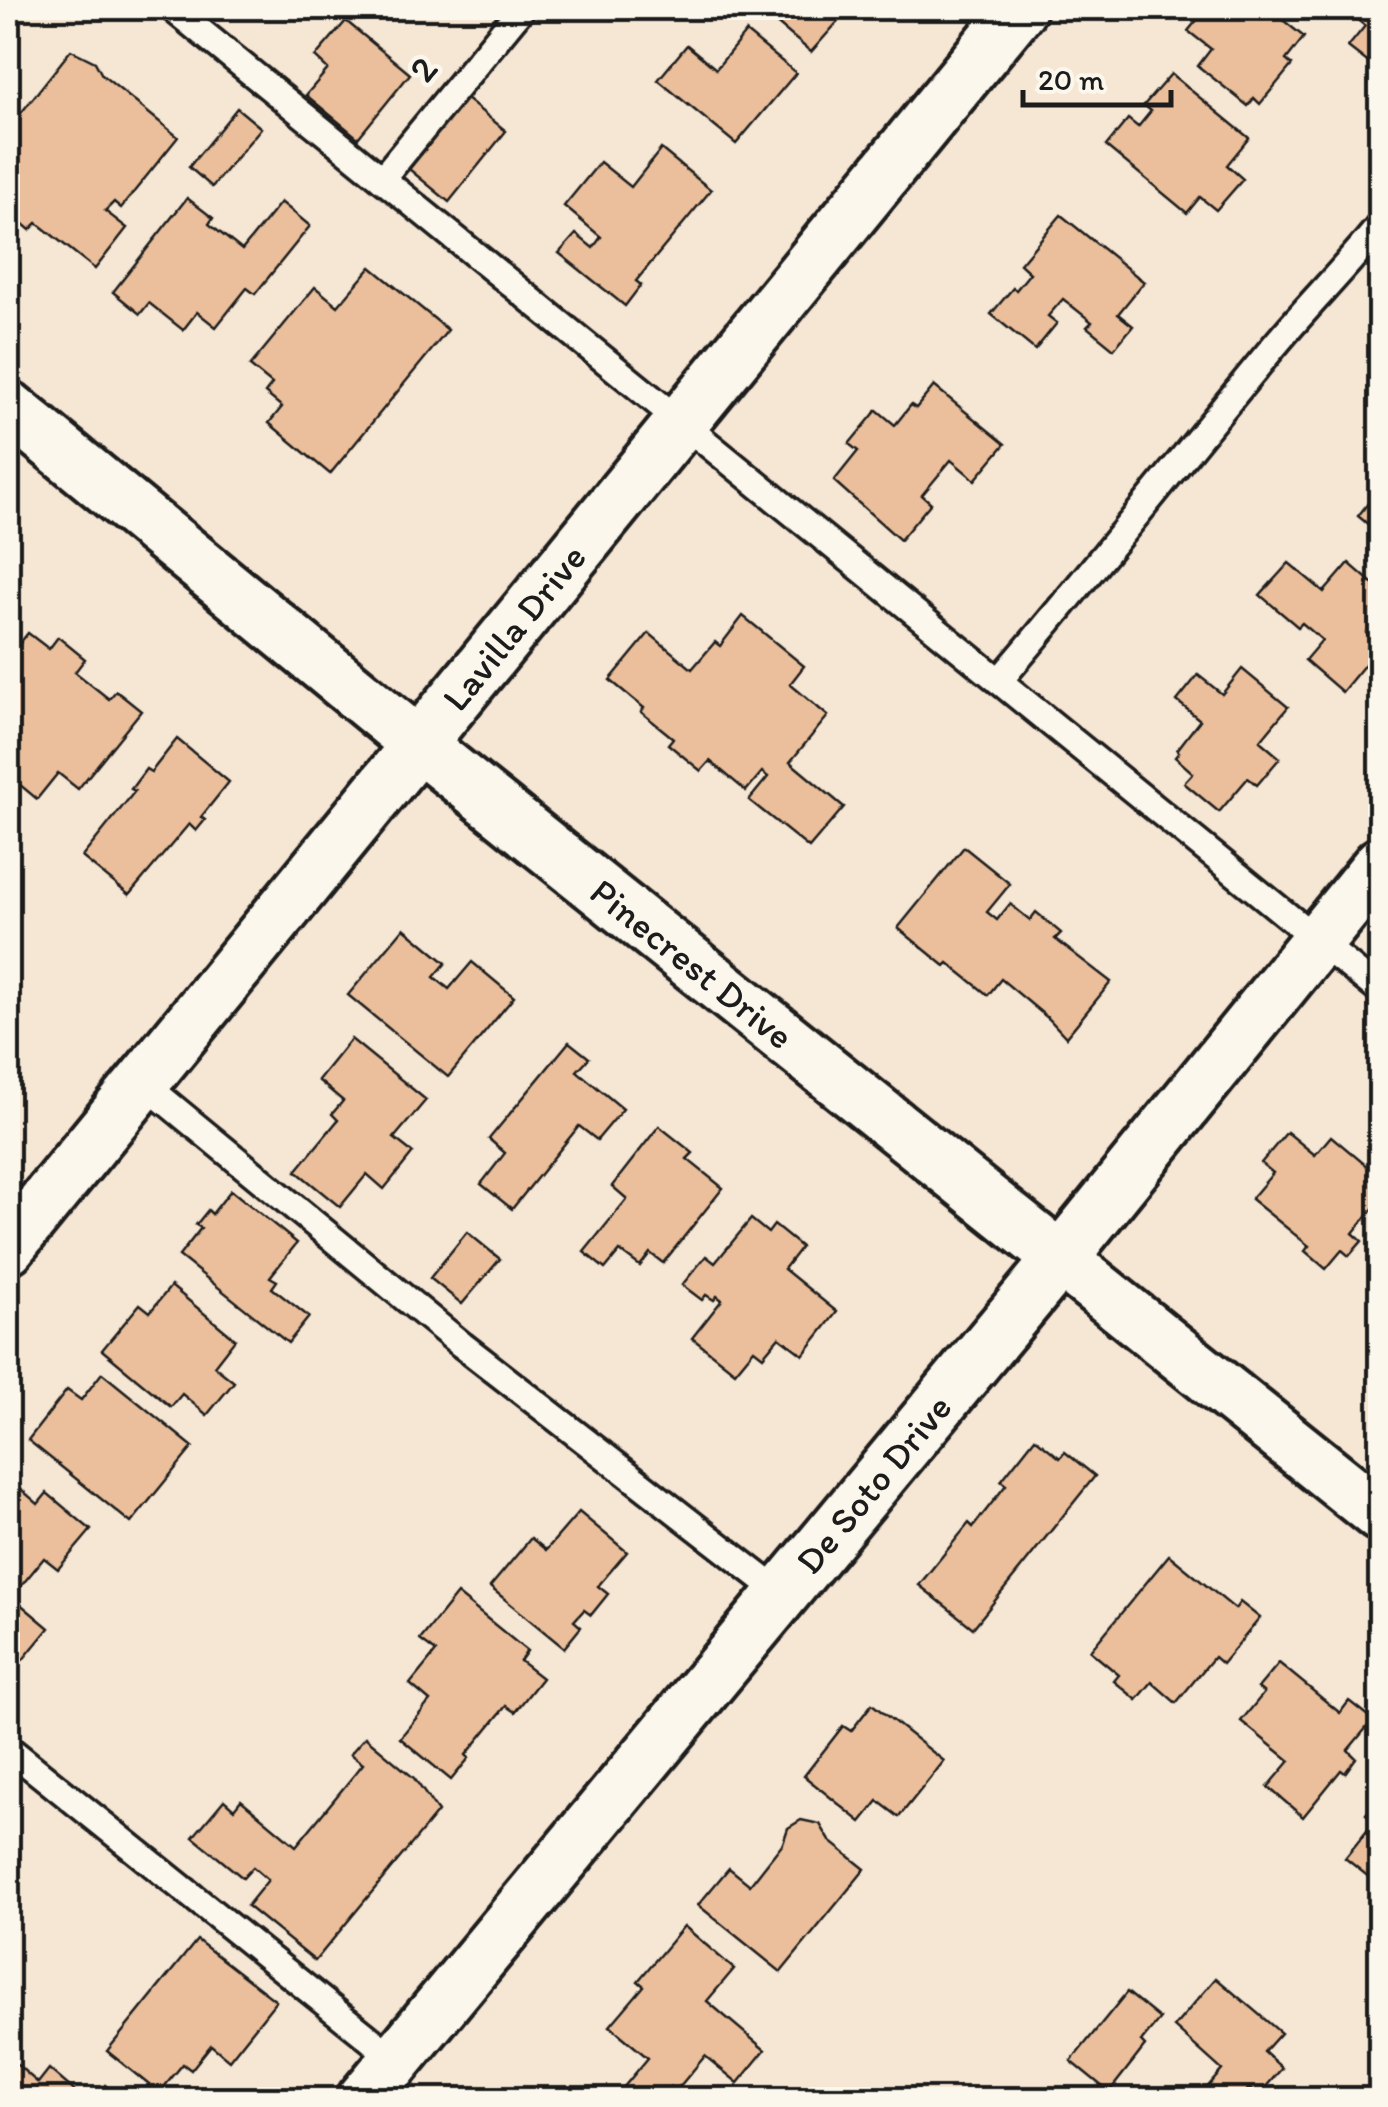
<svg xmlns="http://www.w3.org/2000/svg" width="1388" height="2107" font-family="Itim,sans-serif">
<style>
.building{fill:#ebbf9b;stroke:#1c1c1c;stroke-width:2.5}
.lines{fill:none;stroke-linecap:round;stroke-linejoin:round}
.service-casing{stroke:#1c1c1c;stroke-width:32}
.minor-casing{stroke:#1c1c1c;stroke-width:60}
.service{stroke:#fbf7ec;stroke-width:25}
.minor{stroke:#fbf7ec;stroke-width:52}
.labels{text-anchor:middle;stroke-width:9;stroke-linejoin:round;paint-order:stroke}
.street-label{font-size:38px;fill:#1c1c1c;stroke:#fbf7ec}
</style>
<rect width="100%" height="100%" fill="#f6e6d4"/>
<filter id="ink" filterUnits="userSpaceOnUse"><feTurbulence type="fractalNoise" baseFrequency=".01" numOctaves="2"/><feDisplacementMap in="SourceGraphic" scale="20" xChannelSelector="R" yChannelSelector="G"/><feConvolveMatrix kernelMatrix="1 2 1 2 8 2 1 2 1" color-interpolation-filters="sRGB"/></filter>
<g filter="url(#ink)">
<g class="building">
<path d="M 783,8 L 850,8 L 811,52 L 773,20 Z"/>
<path d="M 1207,8 L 1268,8 L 1304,37 L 1286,60 L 1292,65 L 1260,104 L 1254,98 L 1248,106 L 1198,66 L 1211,49 L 1188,31 Z"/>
<path d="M 1343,8 L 1380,8 L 1379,71 L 1348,47 L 1365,26 Z"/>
<path d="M 346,21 L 410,74 L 358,138 L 306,95 L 328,69 L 315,57 Z"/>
<path d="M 746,32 L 796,73 L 736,144 L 658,80 L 687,45 L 716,69 Z"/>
<path d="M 71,50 L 95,62 L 102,75 L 178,137 L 121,208 L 114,202 L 105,211 L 127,228 L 95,269 L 37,223 L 30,230 L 8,211 L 13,201 L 8,197 L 8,143 L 17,132 L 10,127 Z"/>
<path d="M 1171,74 L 1249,138 L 1227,165 L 1243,179 L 1216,210 L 1200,197 L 1187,213 L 1106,146 L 1128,119 L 1138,127 L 1151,111 L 1144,105 Z"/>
<path d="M 465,98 L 506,131 L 449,202 L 409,169 Z"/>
<path d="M 237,108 L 261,128 L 212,187 L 189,167 Z"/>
<path d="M 661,149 L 711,190 L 636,281 L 641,285 L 625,306 L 559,253 L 576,234 L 593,248 L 601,237 L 564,206 L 600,162 L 631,187 Z"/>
<path d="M 187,198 L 213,218 L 209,224 L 242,250 L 281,202 L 310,226 L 255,294 L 247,288 L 216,327 L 197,312 L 183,330 L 149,303 L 140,314 L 113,292 Z"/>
<path d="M 1061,215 L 1144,282 L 1118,314 L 1133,326 L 1114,349 L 1087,327 L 1092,322 L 1063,299 L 1048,316 L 1057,323 L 1035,350 L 991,314 L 1013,288 L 1016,290 L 1030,273 L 1020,264 Z"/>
<path d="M 371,267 L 448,330 L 330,474 L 269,423 L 282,407 L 265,393 L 272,384 L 250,366 L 315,287 L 338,306 Z"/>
<path d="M 934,386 L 1005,444 L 975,480 L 951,460 L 922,495 L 931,503 L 900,540 L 834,481 L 858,451 L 849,444 L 877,410 L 895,425 L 911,405 L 916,408 Z"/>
<path d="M 1380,488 L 1380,534 L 1358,516 Z"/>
<path d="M 1289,563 L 1324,592 L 1349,563 L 1380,590 L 1380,616 L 1366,633 L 1380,646 L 1342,692 L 1305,660 L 1322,640 L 1302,623 L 1298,627 L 1260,595 Z"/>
<path d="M 743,616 L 804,666 L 790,684 L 828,716 L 790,762 L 844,807 L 809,848 L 749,800 L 768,777 L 762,772 L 746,791 L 710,761 L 701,771 L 668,744 L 673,738 L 641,712 L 644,708 L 610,680 L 649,633 L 692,669 L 715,642 L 720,646 Z"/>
<path d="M 28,633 L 49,649 L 58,637 L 85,659 L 75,672 L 109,699 L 116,691 L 141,711 L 78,789 L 58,773 L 37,799 L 8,775 L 8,658 Z"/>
<path d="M 1242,669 L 1288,707 L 1260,741 L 1280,758 L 1257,785 L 1248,778 L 1219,812 L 1184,783 L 1193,773 L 1175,757 L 1179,752 L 1177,750 L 1200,720 L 1177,701 L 1198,675 L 1222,694 Z"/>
<path d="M 177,739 L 229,782 L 201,817 L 205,820 L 196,831 L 189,824 L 129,895 L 82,857 L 135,791 L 131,789 L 146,769 L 151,772 Z"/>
<path d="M 964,847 L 1010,884 L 987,912 L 997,920 L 1010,904 L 1030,920 L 1036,912 L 1061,933 L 1055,939 L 1111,982 L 1066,1037 L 1049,1019 L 1001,979 L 988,995 L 948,963 L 945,966 L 898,928 Z"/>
<path d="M 404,928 L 446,963 L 434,977 L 449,989 L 472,962 L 514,997 L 448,1077 L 348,995 Z"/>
<path d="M 351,1039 L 426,1100 L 394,1138 L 413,1153 L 384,1189 L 367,1174 L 340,1207 L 296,1171 L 338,1120 L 332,1114 L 343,1101 L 318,1080 Z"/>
<path d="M 569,1042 L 589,1058 L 577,1071 L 623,1109 L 597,1140 L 579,1126 L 512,1209 L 481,1184 L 505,1153 L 489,1139 Z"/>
<path d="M 659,1126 L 693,1153 L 687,1159 L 723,1188 L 663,1263 L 650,1253 L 640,1266 L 620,1251 L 605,1269 L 584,1252 L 627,1199 L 612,1186 Z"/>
<path d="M 1287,1132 L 1315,1155 L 1331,1136 L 1380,1177 L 1380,1200 L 1353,1233 L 1362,1241 L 1349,1256 L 1342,1250 L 1326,1269 L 1305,1251 L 1309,1246 L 1251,1199 L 1273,1173 L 1261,1163 Z"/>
<path d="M 231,1190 L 297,1243 L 270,1277 L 277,1281 L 272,1288 L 309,1317 L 288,1343 L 179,1256 L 201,1228 L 196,1225 L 208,1210 L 212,1214 Z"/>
<path d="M 751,1219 L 768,1233 L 774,1225 L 801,1247 L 784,1269 L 837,1312 L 803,1355 L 779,1337 L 763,1356 L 754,1349 L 735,1372 L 692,1338 L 722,1300 L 717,1296 L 714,1300 L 706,1295 L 702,1300 L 682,1285 L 706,1256 L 715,1263 Z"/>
<path d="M 467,1232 L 500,1259 L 462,1304 L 430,1278 Z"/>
<path d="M 171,1286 L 235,1339 L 214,1366 L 234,1382 L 207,1415 L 182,1394 L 171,1407 L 102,1350 L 140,1304 L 150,1312 Z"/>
<path d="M 102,1373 L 193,1447 L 131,1523 L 28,1440 L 67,1390 L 81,1400 Z"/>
<path d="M 1035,1438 L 1060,1458 L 1065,1452 L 1095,1476 L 973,1628 L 919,1585 L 969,1523 L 973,1527 L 1006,1485 L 1001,1481 Z"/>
<path d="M 8,1478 L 38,1504 L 47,1493 L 91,1530 L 58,1569 L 44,1558 L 12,1597 L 49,1628 L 12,1673 L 8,1669 Z"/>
<path d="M 579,1512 L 627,1552 L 598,1586 L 608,1594 L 591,1615 L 584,1610 L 574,1621 L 581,1627 L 564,1648 L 490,1587 L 531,1538 L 546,1550 Z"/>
<path d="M 1169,1555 L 1235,1609 L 1240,1602 L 1260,1618 L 1222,1664 L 1214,1657 L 1176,1703 L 1152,1682 L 1137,1700 L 1114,1681 L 1119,1675 L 1090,1651 Z"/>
<path d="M 457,1594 L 527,1651 L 520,1661 L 542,1678 L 515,1712 L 506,1706 L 466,1755 L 469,1758 L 451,1780 L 400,1738 L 430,1701 L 410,1684 L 436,1652 L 420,1640 Z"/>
<path d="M 1279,1663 L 1340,1713 L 1349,1701 L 1373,1720 L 1348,1750 L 1356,1758 L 1345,1773 L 1341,1770 L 1303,1817 L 1268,1787 L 1290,1761 L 1241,1721 L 1264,1693 L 1258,1688 Z"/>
<path d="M 872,1704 L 944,1761 L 899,1817 L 878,1801 L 861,1822 L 804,1776 L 843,1726 L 851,1731 Z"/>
<path d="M 365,1737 L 414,1778 L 438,1812 L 315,1961 L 247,1906 L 268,1880 L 253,1867 L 243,1878 L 193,1837 L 224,1800 L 234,1809 L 241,1800 L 296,1846 L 363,1764 L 350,1754 Z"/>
<path d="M 1380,1796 L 1380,1886 L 1345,1858 L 1375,1821 L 1366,1814 Z"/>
<path d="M 801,1820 L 820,1824 L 830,1841 L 865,1869 L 781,1972 L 698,1905 L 729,1868 L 750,1885 L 783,1843 L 788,1828 Z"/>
<path d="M 684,1926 L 734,1969 L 707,2001 L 765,2050 L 738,2083 L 705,2056 L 675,2092 L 670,2087 L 660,2100 L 613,2100 L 648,2058 L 610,2026 L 644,1986 L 638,1981 Z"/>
<path d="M 197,1940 L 276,2001 L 229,2060 L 211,2045 L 191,2070 L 183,2064 L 159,2093 L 107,2051 Z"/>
<path d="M 1216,1978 L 1281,2033 L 1264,2052 L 1282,2068 L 1258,2096 L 1249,2088 L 1239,2100 L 1218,2100 L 1206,2089 L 1222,2070 L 1174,2027 Z"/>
<path d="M 1127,1992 L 1160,2019 L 1141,2042 L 1145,2046 L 1109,2092 L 1071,2061 Z"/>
<path d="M 13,2061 L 38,2083 L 49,2069 L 85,2100 L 8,2100 L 8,2068 Z"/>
<path d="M 105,2085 L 122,2100 L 92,2100 Z"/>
</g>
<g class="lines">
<defs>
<g id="service">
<path d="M 172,8 L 1380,991"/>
<path d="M 382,179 L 522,8"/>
<path d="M 999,681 C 1092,573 1179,461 1270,351 C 1305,308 1346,268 1380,225"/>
<path d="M 142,1082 L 462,1345 L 782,1594"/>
<path d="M 8,1748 L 396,2060"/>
</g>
<g id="minor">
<path id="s1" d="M 8,407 L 418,744 L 1380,1515"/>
<path id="s2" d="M 8,1247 L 1020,8"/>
<path id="s3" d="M 363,2100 L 1060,1259 L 1380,864"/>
</g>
</defs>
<use href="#service" class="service-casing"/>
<use href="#minor" class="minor-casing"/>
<use href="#service" class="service"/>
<use href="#minor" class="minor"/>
</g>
</g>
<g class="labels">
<g class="street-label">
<text transform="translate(423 69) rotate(-51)" y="13">2</text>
<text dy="13" stroke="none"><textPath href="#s2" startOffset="800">Lavilla Drive</textPath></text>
<text dy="13" stroke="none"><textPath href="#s1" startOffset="882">Pinecrest Drive</textPath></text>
<text dy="13" stroke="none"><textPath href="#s3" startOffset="800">De Soto Drive</textPath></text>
</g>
</g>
<rect width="1388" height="2107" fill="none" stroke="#fbf7ec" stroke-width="40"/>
<rect x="20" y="20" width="1348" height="2067" fill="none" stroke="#1c1c1c" stroke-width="4" filter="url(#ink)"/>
<path d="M1023 90v15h148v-15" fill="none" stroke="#1c1c1c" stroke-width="5"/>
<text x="1038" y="90" font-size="30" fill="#1c1c1c" stroke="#fbf7ec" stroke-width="8" paint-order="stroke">20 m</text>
</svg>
